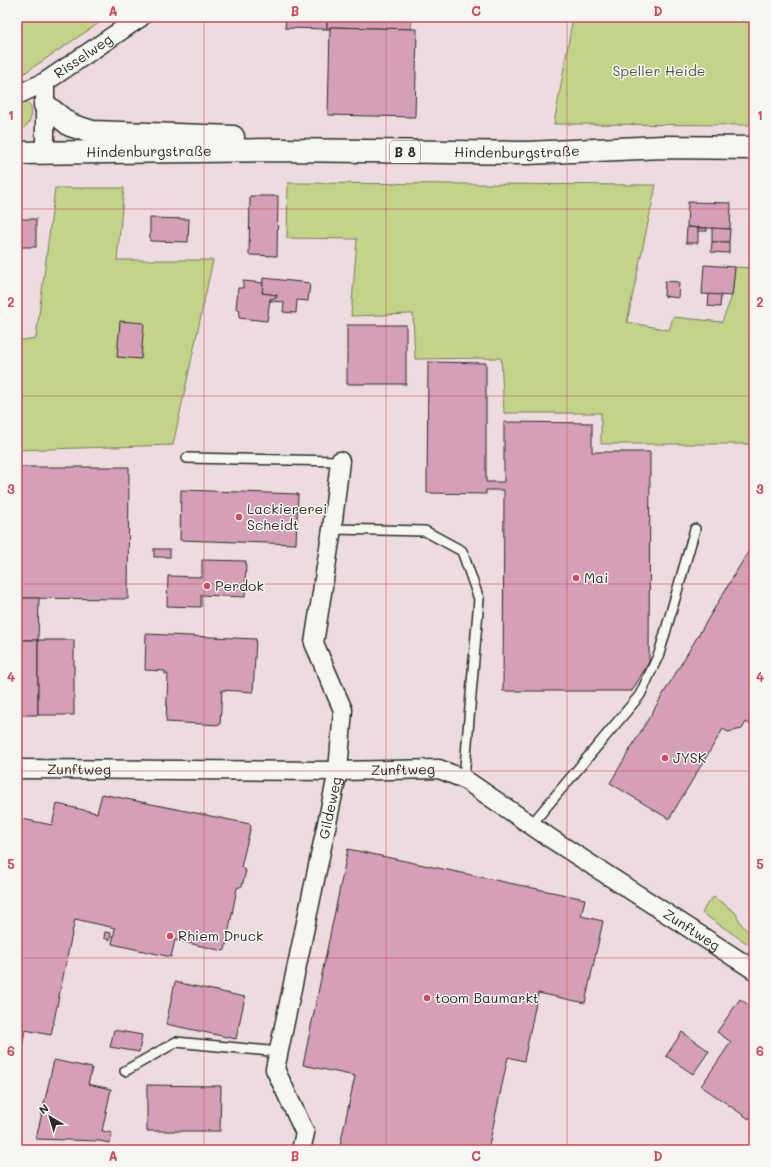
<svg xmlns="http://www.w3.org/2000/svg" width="771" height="1167" font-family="Mali,sans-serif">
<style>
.green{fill:#c3d388;stroke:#777f5a}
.building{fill:#d5a0b7;stroke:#2b2b2b}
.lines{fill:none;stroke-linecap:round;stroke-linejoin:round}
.service-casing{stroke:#2b2b2b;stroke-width:12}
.minor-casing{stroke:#2b2b2b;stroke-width:21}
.primary-casing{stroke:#2b2b2b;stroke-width:25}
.service{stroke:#f6f6f2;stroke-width:9}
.minor{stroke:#f6f6f2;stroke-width:18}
.primary{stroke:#f6f6f2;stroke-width:22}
.grid{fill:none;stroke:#d1495b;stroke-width:1;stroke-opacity:0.55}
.poi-dot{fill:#d1495b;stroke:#f6f6f2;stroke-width:1.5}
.labels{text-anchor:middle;stroke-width:3;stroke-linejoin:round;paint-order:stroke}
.shield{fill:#f6f6f2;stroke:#686867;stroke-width:1}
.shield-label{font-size:13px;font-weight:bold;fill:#2b2b2b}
.street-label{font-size:14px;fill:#2b2b2b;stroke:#f6f6f2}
.park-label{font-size:14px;fill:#515542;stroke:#f6f6f2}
.poi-label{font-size:14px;fill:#2b2b2b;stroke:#f6f6f2;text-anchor:start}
.neatline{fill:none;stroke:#d1495b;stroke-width:1.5}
.grid-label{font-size:13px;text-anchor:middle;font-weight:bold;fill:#d1495b}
</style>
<rect width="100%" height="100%" fill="#ecdce0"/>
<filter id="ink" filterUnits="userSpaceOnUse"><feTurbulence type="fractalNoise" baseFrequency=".025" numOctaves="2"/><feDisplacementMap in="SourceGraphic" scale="8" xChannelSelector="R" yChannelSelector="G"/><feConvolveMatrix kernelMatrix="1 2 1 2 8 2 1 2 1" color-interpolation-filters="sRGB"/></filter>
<g filter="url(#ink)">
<g class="green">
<path d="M 17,17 L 108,17 L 17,78 Z"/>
<path d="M 573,17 L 754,17 L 754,125 L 554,124 Z"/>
<path d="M 25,103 L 30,105 C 35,118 27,127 17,133 L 17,104 Z"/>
<path d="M 288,183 L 656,185 L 627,322 L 669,330 L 673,317 L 722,322 L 732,296 L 735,267 L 754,268 L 754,444 L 601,444 L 601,413 L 504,413 L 501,358 L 415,359 L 413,314 L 351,316 L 357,239 L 287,238 Z"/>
<path d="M 55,188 L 124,188 L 117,260 L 213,260 L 173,445 L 17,450 L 17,341 L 36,338 Z"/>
<path d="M 714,897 L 735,912 L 741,924 L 754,938 L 754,948 L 702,913 L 708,902 Z"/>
</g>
<g class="building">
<path d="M 286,17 L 327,17 L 327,29 L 285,28 Z"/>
<path d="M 327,17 L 411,17 L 411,29 L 330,27 L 330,29 L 327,29 Z"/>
<path d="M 330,27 L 417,29 L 415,117 L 328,115 Z"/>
<path d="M 250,196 L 278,196 L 277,256 L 249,255 Z"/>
<path d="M 688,202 L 731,203 L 730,229 L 687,227 Z"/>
<path d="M 150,218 L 189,219 L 188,242 L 150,241 Z"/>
<rect x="17" y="219" width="19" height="28"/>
<path d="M 687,227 L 698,228 L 698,243 L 686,243 Z"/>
<rect x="698" y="228" width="9" height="3"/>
<path d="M 712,228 L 730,229 L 729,242 L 712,242 Z"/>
<path d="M 712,242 L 729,242 L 729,253 L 711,252 Z"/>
<path d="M 704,265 L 735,267 L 732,296 L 702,294 Z"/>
<path d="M 263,278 L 310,283 L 308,301 L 297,300 L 296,313 L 283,312 L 284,302 L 270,301 L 270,299 L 276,298 L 277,295 L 262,293 Z"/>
<path d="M 243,281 L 263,283 L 262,293 L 277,295 L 276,298 L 270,299 L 267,321 L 239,318 L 240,310 L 236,309 L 238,288 L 243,288 Z"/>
<path d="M 665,281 L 679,282 L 678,298 L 664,296 Z"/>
<path d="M 709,294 L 721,295 L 720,307 L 708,306 Z"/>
<path d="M 120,321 L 144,323 L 141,359 L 117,357 Z"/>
<rect x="347" y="325" width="59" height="59"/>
<path d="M 428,362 L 486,363 L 486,482 L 504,482 L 504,422 L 592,423 L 592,452 L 650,452 L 649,662 L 632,691 L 503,691 L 504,490 L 486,490 L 486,494 L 427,493 Z"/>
<path d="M 17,467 L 129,467 L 128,599 L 17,598 Z"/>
<path d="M 181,490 L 298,494 L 296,544 L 180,540 Z"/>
<path d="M 754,542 L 754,727 L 746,722 L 742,729 L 728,732 L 723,729 L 669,819 L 610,783 Z"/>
<rect x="154" y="549" width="16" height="8"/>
<path d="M 202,560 L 246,561 L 245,597 L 201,595 L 201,607 L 167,606 L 168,576 L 202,577 Z"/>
<path d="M 17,598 L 39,598 L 38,640 L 17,640 Z"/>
<path d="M 146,634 L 256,639 L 253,692 L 222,690 L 220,725 L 166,722 L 168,674 L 165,674 L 165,671 L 145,670 Z"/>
<rect x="17" y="640" width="21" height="75"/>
<rect x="38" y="640" width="36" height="75"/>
<path d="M 102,794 L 250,824 L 251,826 L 241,867 L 246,871 L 242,886 L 237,888 L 225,950 L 223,951 L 175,940 L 171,957 L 112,944 L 115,928 L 75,919 L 51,1035 L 25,1030 L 17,1077 L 17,818 L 52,825 L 57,804 L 97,813 Z"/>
<path d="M 348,849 L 585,899 L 581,916 L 603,921 L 585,1003 L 538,993 L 524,1061 L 508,1057 L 488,1150 L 339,1150 L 355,1076 L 303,1065 Z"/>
<path d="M 105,932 L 111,933 L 110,940 L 104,938 Z"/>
<path d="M 175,982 L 245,997 L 236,1039 L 166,1024 Z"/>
<path d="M 740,999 L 754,1009 L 754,1112 L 749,1119 L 701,1086 L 731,1042 L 717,1032 Z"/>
<path d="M 114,1030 L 142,1035 L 139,1052 L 110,1047 Z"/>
<path d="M 682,1032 L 709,1051 L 693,1074 L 666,1056 Z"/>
<path d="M 54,1060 L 92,1068 L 88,1084 L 111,1089 L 102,1131 L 112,1133 L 110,1143 L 99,1141 L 36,1139 Z"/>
<path d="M 147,1085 L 221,1086 L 220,1131 L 147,1131 Z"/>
</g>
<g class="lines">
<defs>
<g id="service">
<path d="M 187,458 L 340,461"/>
<path d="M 332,529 L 425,531 L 462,551 L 479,599 L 464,779"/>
<path d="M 531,825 L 640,695 L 659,654 L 695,529"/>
<path d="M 125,1071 L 176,1042 L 279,1052"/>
</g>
<g id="minor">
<path id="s1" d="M 45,82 L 141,17"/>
<path d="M 17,95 L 45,82 L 45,153"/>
<path id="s2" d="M 17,769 L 338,771 L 439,769 L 464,779 L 550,838 L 754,970"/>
<path id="s3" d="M 301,1150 L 305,1133 L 275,1069 L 338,771 L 343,710 L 314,643 L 332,529 L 340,461"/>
</g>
<g id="primary">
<path d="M 45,105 L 70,125 L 92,132 L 233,137"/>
<path id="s4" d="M 17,153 L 280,150 L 527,153 L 663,147 L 754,148"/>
</g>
</defs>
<use href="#service" class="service-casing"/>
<use href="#minor" class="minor-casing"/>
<use href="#primary" class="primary-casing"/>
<use href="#service" class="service"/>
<use href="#minor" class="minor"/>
<use href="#primary" class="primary"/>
</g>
</g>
<path class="grid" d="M 204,17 L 204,1150M 386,17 L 386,1150M 567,17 L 567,1150M 17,209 L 754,209M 17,396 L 754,396M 17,584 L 754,584M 17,771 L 754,771M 17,958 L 754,958"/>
<g class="poi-dot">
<circle cx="239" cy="517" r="4"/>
<circle cx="576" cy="578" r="4"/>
<circle cx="207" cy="586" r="4"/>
<circle cx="665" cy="758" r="4"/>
<circle cx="170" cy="936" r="4"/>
<circle cx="427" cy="998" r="4"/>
</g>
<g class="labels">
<rect class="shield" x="390" y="141" width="30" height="22" rx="3"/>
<g class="shield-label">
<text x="405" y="157">B 8</text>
</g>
<g class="street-label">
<text dy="5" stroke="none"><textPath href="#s1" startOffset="46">Risselweg</textPath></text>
<text dy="5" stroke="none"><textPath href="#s4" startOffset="500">Hindenburgstraße</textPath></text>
<text dy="5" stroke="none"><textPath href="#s4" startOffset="132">Hindenburgstraße</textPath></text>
<text dy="5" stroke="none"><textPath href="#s2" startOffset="62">Zunftweg</textPath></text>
<text dy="5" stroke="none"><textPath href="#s2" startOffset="386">Zunftweg</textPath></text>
<text dy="5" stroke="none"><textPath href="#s3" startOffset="355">Gildeweg</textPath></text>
<text dy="5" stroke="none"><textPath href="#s2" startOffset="722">Zunftweg</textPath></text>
</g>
<g class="park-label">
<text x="659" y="76">Speller Heide</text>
</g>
<g class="poi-label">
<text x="247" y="514">Lackiererei<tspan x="247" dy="16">Scheidt</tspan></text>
<text x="584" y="583">Mai</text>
<text x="215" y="591">Perdok</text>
<text x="673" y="763">JYSK</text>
<text x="178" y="941">Rhiem Druck</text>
<text x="435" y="1003">toom Baumarkt</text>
</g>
</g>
<rect width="771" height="1167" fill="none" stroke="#f6f6f2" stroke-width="44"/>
<g transform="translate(50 1117) rotate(322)" stroke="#f6f6f2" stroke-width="3" paint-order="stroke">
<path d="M0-3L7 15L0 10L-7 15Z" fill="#2b2b2b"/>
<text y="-6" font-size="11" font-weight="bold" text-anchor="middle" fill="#2b2b2b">N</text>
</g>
<rect x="22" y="22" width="727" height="1123" class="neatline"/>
<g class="grid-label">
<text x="113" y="16">A</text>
<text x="295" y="16">B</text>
<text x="476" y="16">C</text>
<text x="658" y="16">D</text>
<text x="11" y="120">1</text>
<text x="760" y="120">1</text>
<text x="11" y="307">2</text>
<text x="760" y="307">2</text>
<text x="11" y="494">3</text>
<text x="760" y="494">3</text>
<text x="11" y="682">4</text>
<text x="760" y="682">4</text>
<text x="11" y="869">5</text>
<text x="760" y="869">5</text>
<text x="11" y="1056">6</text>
<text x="760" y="1056">6</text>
<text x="113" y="1161">A</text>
<text x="295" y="1161">B</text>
<text x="476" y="1161">C</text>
<text x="658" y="1161">D</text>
</g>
</svg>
